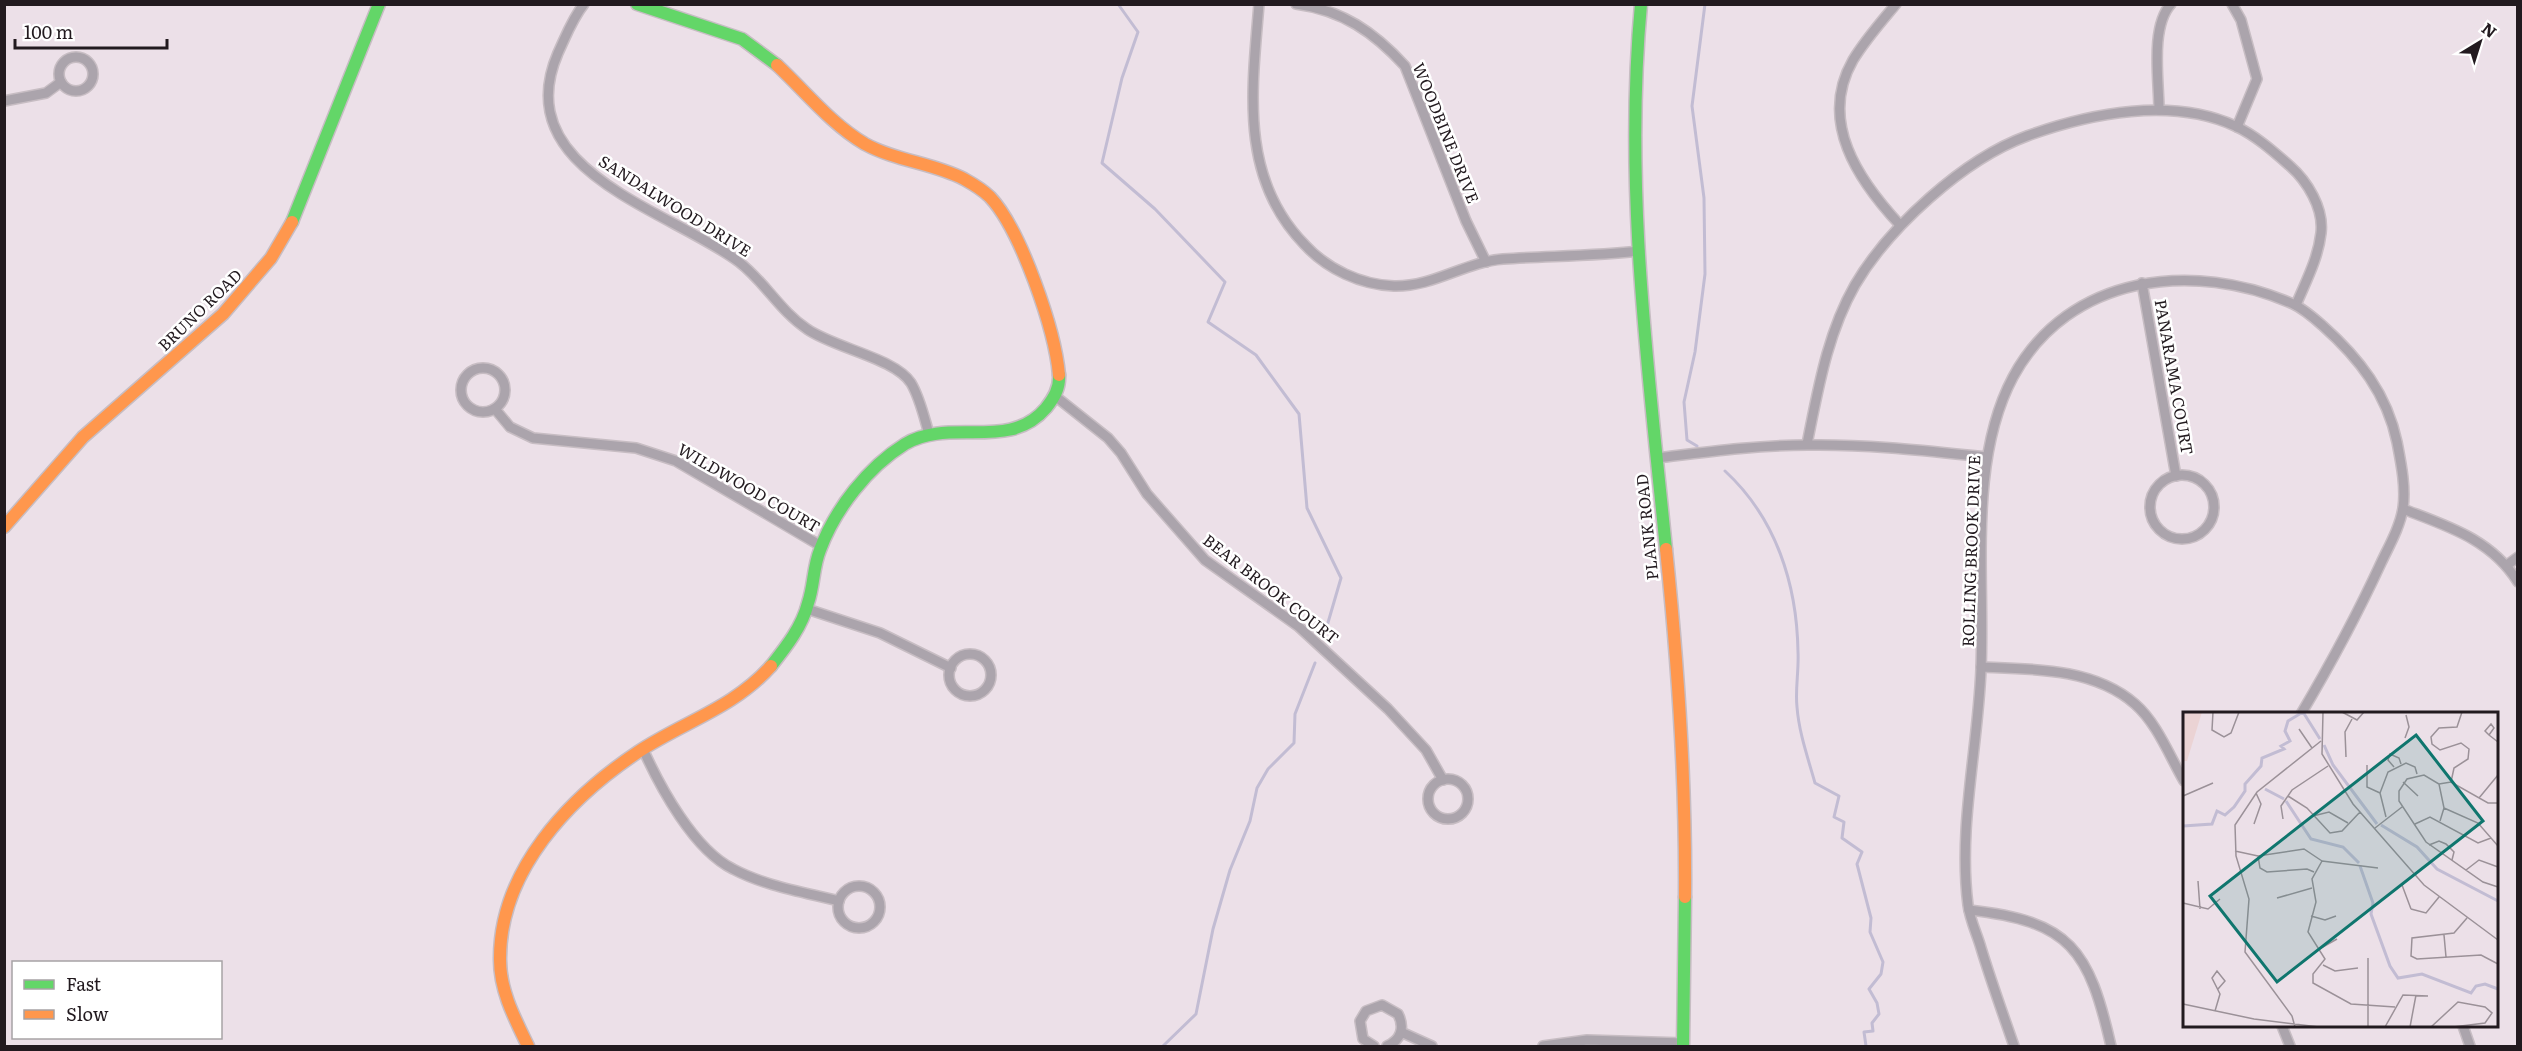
<svg xmlns="http://www.w3.org/2000/svg" width="2522" height="1051" font-family="Literata,serif">
<style>
.lines{fill:none;stroke-linecap:round;stroke-linejoin:round}
.stream{stroke:#c2bcd3;stroke-width:3}
.street-casing{stroke:#c7bdc3;stroke-width:12}
.fast-casing{stroke:#c7bdc3;stroke-width:15}
.slow-casing{stroke:#c7bdc3;stroke-width:15}
.street{stroke:#aba4ac;stroke-width:9}
.fast{stroke:#63d668;stroke-width:12}
.slow{stroke:#ff974d;stroke-width:12}
.labels{text-anchor:middle;stroke-width:5;stroke-linejoin:round;paint-order:stroke}
.street-label{font-size:16px;fill:#221a1f;stroke:#fff}
.inset-river{fill:none;stroke:#c2bcd3;stroke-width:3}
.inset-road{fill:none;stroke:#9b9198;stroke-width:1.5}
.view{fill:#0f766e;fill-opacity:0.15;stroke:#0f766e;stroke-width:3}
.inset-edge{fill:none;stroke:#221a1f;stroke-width:3}
</style>
<rect width="100%" height="100%" fill="#ece0e8"/>
<g class="lines">
<g class="stream">
<path d="M 1118,4 L 1138,32 L 1122,78 L 1102,163 L 1155,209 L 1225,282 L 1208,322 L 1256,355 L 1299,414 L 1307,508 L 1341,578 L 1327,626"/>
<path d="M 1697,446 L 1687,440 L 1684,402 L 1695,352 L 1705,274 L 1704,198 L 1692,106 L 1705,4"/>
<path d="M 1725,471 C 1776,518 1797,584 1798,652 C 1799,671 1795,689 1797,707 C 1799,733 1808,758 1815,783 L 1839,796 L 1834,817 L 1844,822 L 1842,838 L 1862,852 L 1857,864 L 1871,918 L 1870,932 L 1883,962 L 1881,974 L 1869,989 L 1877,1003 L 1879,1014 L 1872,1023 L 1873,1031 L 1864,1032 L 1866,1046"/>
<path d="M 1163,1046 L 1196,1014 L 1213,929 L 1230,870 L 1250,821 L 1257,788 L 1268,769 L 1294,743 L 1295,714 L 1315,663"/>
</g>
<defs>
<g id="street">
<path d="M 584,4 C 572,19 566,36 558,53 C 507,171 670,210 739,262 C 765,282 780,311 807,329 C 834,348 895,358 911,383 C 920,398 924,417 929,434"/>
<path d="M 1259,4 C 1252,90 1239,178 1305,245 C 1327,269 1361,285 1394,286 C 1433,287 1465,262 1503,259 C 1549,256 1594,256 1640,251"/>
<path d="M 1296,4 C 1342,10 1374,32 1405,66 L 1466,221 L 1486,262"/>
<path d="M 1896,4 C 1881,22 1865,40 1853,60 C 1818,121 1858,180 1900,225"/>
<path d="M 2232,4 L 2241,20 L 2257,79 L 2237,127"/>
<circle cx="76" cy="74" r="17"/>
<path d="M 4,101 L 46,93 L 61,82"/>
<path d="M 2159,110 C 2159,81 2150,27 2171,4"/>
<path d="M 2142,283 L 2176,476"/>
<circle cx="483" cy="390" r="22"/>
<path d="M 1055,396 L 1108,438 L 1121,453 L 1147,494 L 1205,560 L 1298,626 L 1388,709 L 1426,750 L 1443,780"/>
<path d="M 495,409 L 510,427 L 533,438 L 636,448 L 676,461 L 821,546"/>
<path d="M 1807,444 C 1818,390 1827,334 1855,285 C 1889,227 1964,159 2027,136 C 2090,113 2172,97 2235,126 C 2255,135 2273,151 2290,166 C 2307,181 2324,208 2321,233 C 2318,259 2306,281 2296,305"/>
<path d="M 1656,458 C 1706,452 1757,445 1808,445 C 1868,444 1928,451 1987,457"/>
<circle cx="2182" cy="507" r="32"/>
<path d="M 2403,509 C 2447,526 2491,539 2518,582"/>
<path d="M 2507,565 L 2518,557"/>
<path d="M 807,609 L 880,633 L 951,668"/>
<circle cx="970" cy="675" r="21"/>
<path d="M 1981,667 C 2033,669 2094,668 2135,704 C 2157,723 2170,757 2184,781"/>
<path d="M 643,749 C 660,787 694,850 733,869 C 765,886 803,892 839,901"/>
<circle cx="1448" cy="799" r="20"/>
<circle cx="859" cy="907" r="21"/>
<path d="M 1969,910 C 2071,921 2089,950 2111,1046"/>
<path d="M 2282,1026 L 2290,1046"/>
<path d="M 2463,1026 L 2470,1046"/>
<path d="M 1401,1032 L 1432,1046"/>
<path d="M 1374,1046 L 1363,1039 L 1360,1021 L 1366,1011 L 1382,1005 L 1398,1014 C 1405,1028 1401,1040 1387,1046"/>
<path d="M 1543,1046 L 1587,1040 L 1683,1043"/>
<path d="M 2014,1046 C 2003,1014 1991,981 1981,948 C 1977,934 1970,920 1968,905 C 1958,827 1978,748 1981,669 C 1985,577 1968,461 2013,377 C 2069,274 2194,260 2293,304 C 2304,309 2314,318 2323,326 C 2359,358 2387,394 2397,442 C 2401,463 2406,487 2403,508 C 2400,527 2389,546 2381,563 C 2357,615 2330,665 2301,714"/>
</g>
<g id="fast">
<path d="M 637,4 L 742,39 L 777,65"/>
<path d="M 1641,4 C 1624,186 1648,368 1666,549"/>
<path d="M 292,222 L 379,4"/>
<path d="M 771,666 C 786,647 802,627 808,603 C 814,586 813,567 820,550 C 835,509 868,467 905,444 C 950,417 1009,452 1046,408 C 1054,398 1060,388 1059,375"/>
<path d="M 1683,1046 L 1685,897"/>
</g>
<g id="slow">
<path d="M 777,65 C 806,92 831,124 865,144 C 896,161 933,163 964,179 C 973,184 983,190 990,197 C 1021,230 1055,330 1059,375"/>
<path d="M 4,527 L 83,437 L 223,314 L 271,258 L 292,222"/>
<path d="M 1666,549 C 1678,665 1686,781 1685,897"/>
<path d="M 528,1046 C 515,1019 500,991 500,960 C 499,871 569,798 638,752 C 683,722 734,708 771,666"/>
</g>
</defs>
<use href="#street" class="street-casing"/>
<use href="#fast" class="fast-casing"/>
<use href="#slow" class="slow-casing"/>
<use href="#street" class="street"/>
<use href="#fast" class="fast"/>
<use href="#slow" class="slow"/>
</g>
<g class="labels">
<g class="street-label">
<text transform="translate(1446 133) rotate(68)" y="6">WOODBINE DRIVE</text>
<text transform="translate(675 206) rotate(32)" y="6">SANDALWOOD DRIVE</text>
<text transform="translate(200 310) rotate(-44)" y="6">BRUNO ROAD</text>
<text transform="translate(2174 377) rotate(80)" y="6">PANARAMA COURT</text>
<text transform="translate(749 488) rotate(30)" y="6">WILDWOOD COURT</text>
<text transform="translate(1647 527) rotate(-96)" y="6">PLANK ROAD</text>
<text transform="translate(1971 551) rotate(-88)" y="6">ROLLING BROOK DRIVE</text>
<text transform="translate(1271 589) rotate(38)" y="6">BEAR BROOK COURT</text>
</g>
</g>
<g transform="translate(2183 712)">
<rect width="315" height="315" fill="#ece0e8"/>
<path d="M 0,0 L 19,0 L 4,49 L 0,49 Z" fill="#ebd3d4"/>
<path class="inset-river" d="M 120,0 L 137,27M 141,33 L 150,53 L 194,112M 82,77 L 101,87M 103,89 L 128,127 L 160,135 L 176,151M 198,113 L 234,135 L 254,157 L 315,189M 0,114 L 29,112 L 34,99 L 42,103 L 51,95 L 62,79 L 62,72 L 78,54 L 79,46 L 101,37 L 98,34 L 107,29 L 102,19 L 105,9 L 120,0M 177,154 L 190,191 L 188,202 L 207,254 L 215,266 L 239,262 L 288,281 L 293,274 L 302,272 L 315,277"/>
<path class="inset-road" d="M 30,0 L 29,18 L 41,25 L 48,21 L 56,0M 140,0 L 139,42 L 170,92 L 241,173 L 315,228M 159,0 L 174,8 L 181,0M 116,17 L 129,36M 306,23 L 311,16 L 308,12 L 302,19 L 306,23 L 315,30M 222,26 L 226,15 L 223,3M 163,45 L 162,20 L 169,7M 184,53 L 184,75 L 197,81M 211,55 L 205,48 L 207,42 L 216,46 L 218,52M 220,70 L 235,84M 268,70 L 271,56 L 285,47 L 286,37 L 278,31 L 257,38 L 249,32 L 248,25 L 256,16 L 274,15 L 279,0M 256,72 L 268,70 L 305,91 L 315,91M 0,84 L 30,71M 105,84 L 124,96 L 147,121 L 159,119 L 177,100M 296,86 L 315,63M 261,96 L 295,111 L 315,134M 130,104 L 146,100 L 165,111M 203,105 L 197,81 L 205,60 L 223,51 L 232,55 L 234,62M 100,107 L 98,94 L 109,78 L 145,54M 257,109 L 261,96 L 256,72 L 241,63 L 224,67 L 216,79 L 216,89 L 243,130 L 300,170 L 315,175M 71,112 L 78,92 L 73,81M 232,112 L 247,105 L 295,131 L 308,126M 192,116 L 219,95M 246,133 L 256,129 L 263,132 L 271,140 L 269,148M 52,139 L 75,144 L 121,137 L 139,149M 75,144 L 77,156 L 84,160 L 124,157 L 131,160M 139,149 L 129,167 L 133,190 L 125,220 L 142,247 L 130,262 L 130,271 L 168,292 L 212,295M 139,149 L 195,156M 283,158 L 296,148 L 315,155M 15,169 L 17,197M 94,186 L 129,176M 0,191 L 25,197 L 37,187M 228,197 L 219,173 L 231,162M 228,197 L 243,201 L 256,185M 128,204 L 142,208 L 153,204M 284,206 L 271,221 L 229,226 L 228,244 L 234,247 L 298,243 L 315,252M 261,223 L 263,245M 138,236 L 154,227M 185,246 L 185,315M 140,253 L 152,259 L 175,256M 0,292 L 71,307 L 136,315M 32,299 L 37,282 L 29,266 L 34,259 L 42,269 L 35,277M 112,315 L 109,304 L 62,240 L 66,187 L 53,144 L 52,113 L 74,80 L 138,29M 202,315 L 220,283 L 245,284M 227,315 L 233,283M 248,315 L 275,290 L 302,295 L 309,301 L 302,311 L 270,315"/>
<path class="view" d="M 233,23 L 300,109 L 94,270 L 27,184 Z"/>
<rect width="315" height="315" class="inset-edge"/>
</g>
<rect width="2522" height="1051" fill="none" stroke="#221a1f" stroke-width="12"/>
<rect x="12" y="961" width="210" height="78" fill="#ffffff" stroke="#a7a3a5" stroke-width="1.5"/>
<rect x="24" y="980" width="30" height="9" fill="#63d668" stroke="#a7a3a5" stroke-width="1.5"/>
<text x="66" y="991" font-size="18" fill="#221a1f">Fast</text>
<rect x="24" y="1010" width="30" height="9" fill="#ff974d" stroke="#a7a3a5" stroke-width="1.5"/>
<text x="66" y="1021" font-size="18" fill="#221a1f">Slow</text>
<g transform="translate(2480 42) rotate(38)" stroke="#ffffff" stroke-width="4.5" paint-order="stroke">
<path d="M0-4.5L10 22L0 15L-10 22Z" fill="#221a1f"/>
<text y="-9" font-size="16" font-weight="bold" text-anchor="middle" fill="#221a1f">N</text>
</g>
<path d="M15 39v9h152v-9" fill="none" stroke="#221a1f" stroke-width="3"/>
<text x="24" y="39" font-size="18" fill="#221a1f" stroke="#ffffff" stroke-width="4.5" paint-order="stroke">100 m</text>
</svg>
